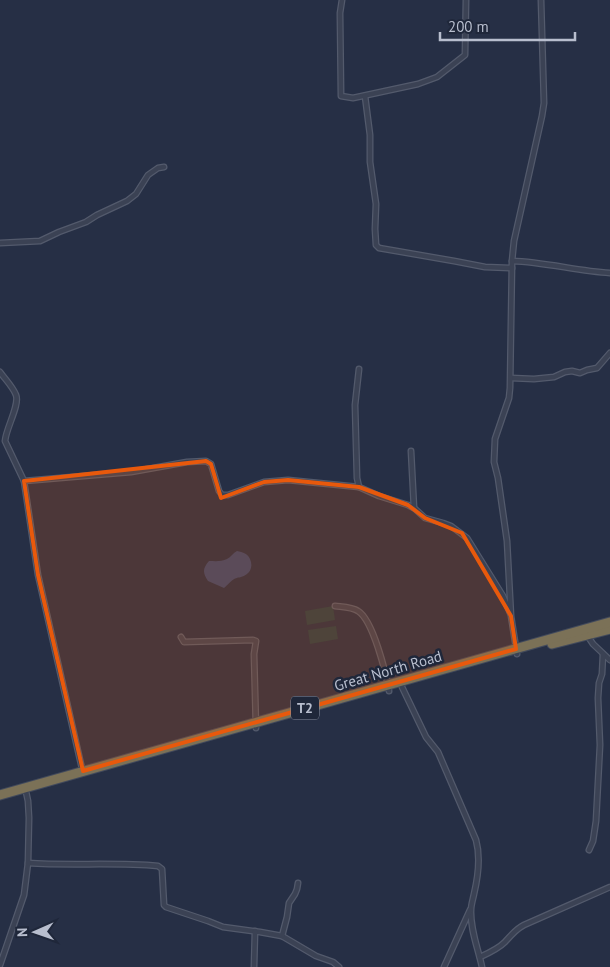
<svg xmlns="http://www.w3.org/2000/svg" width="610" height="967" font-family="'PT Sans',sans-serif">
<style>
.grass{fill:#283f46}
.water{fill:#39486d}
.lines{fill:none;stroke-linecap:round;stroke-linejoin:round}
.street-casing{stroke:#535a6c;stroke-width:7}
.highway-casing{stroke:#424a5c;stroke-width:11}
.street{stroke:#3b4254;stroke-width:4.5}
.highway{stroke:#7b7157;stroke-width:9}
.marked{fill:#e8590c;fill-opacity:0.2;stroke:#e8590c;stroke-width:4;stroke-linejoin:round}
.labels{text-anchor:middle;stroke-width:5;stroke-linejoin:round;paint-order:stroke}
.shield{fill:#1f273a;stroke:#8a91a2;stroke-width:1}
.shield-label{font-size:14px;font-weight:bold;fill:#b8bece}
.street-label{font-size:15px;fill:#b8bece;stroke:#1f273a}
</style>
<rect width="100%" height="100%" fill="#262f45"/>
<g class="grass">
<path d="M 333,606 L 335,620 L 307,625 L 305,611 Z"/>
<path d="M 336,626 L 338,639 L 310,644 L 308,630 Z"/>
</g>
<path class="water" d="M 237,551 C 243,552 248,554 250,559 C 254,568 249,575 241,577 C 239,578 238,577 237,578 C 232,579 228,585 224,588 L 208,581 C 203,573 202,569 209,561 C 214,561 221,562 227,559 C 231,557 233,553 237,551 Z"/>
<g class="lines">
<defs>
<g id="street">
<path d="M 342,0 L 340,13 L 341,96 L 353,98 L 418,84 L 437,77 L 465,55 L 466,0"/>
<path d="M 365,96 L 370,135 L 370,162 L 376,204 L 375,229 L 376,245 L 379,248 L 454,261 L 485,267 L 512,268"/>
<path d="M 0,243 L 40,241 L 59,232 L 86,222 L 97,215 L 127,201 L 136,194 L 148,175 L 158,168 L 164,167"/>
<path d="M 512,261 C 545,262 577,271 610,273"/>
<path d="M 359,369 L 355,405 L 357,478 L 359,487"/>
<path d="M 0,372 C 5,379 13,387 16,395 C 20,405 6,428 5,441 L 24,481 L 38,575 L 83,773"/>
<path d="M 511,378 L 534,379 L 554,377 L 565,372 L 572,371 L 580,373 L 587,370 L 597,368 L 610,353"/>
<path d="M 411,451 L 414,508"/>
<path d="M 24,481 L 131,472 L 187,462 L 206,461 L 211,464 L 219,491 L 222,495 L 228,495 L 264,482 L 288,480 L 359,487 L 379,496 L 408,505 L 414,508 L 425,518 L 443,523 L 451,526 L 467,538 L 503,596 L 510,613"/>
<path d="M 335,606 C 343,607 352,607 358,611 C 373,620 386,673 389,691"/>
<path d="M 587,635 L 593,644 L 610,660"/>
<path d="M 181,637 L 184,642 L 253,640 L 256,641 L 254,654 L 256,728"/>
<path d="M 517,654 L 511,616 L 507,541 L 498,478 L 494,462 L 495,439 L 509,398 L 510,388 L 512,261 L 514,241 L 542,116 L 544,103 L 541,0"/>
<path d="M 401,681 L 402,687 L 426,737 L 438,752 L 476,840 C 481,858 478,877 474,894 C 473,899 471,905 471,910 C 470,929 478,948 482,967"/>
<path d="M 589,850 L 593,841 L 596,821 L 600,745 L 598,698 L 599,683 L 602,674 L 603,654"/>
<path d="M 28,863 C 71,866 115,862 158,866 L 162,869 L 164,905 L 166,907 L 208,921 L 223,927 L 260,932 L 282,936 L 316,956 L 333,962 L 339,967"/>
<path d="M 282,936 L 287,917 L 289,903 L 295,894 L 297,889 L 298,883"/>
<path d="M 480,957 C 489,953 498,949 505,942 C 511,935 516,929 524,925 L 610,887"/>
<path d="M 0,965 L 24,895 L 28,863 L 29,818 L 28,801 L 25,787"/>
<path d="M 254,967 L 255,931"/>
<path d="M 444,967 L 470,910"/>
</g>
<g id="highway">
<path d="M 552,644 L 610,629"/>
<path d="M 0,795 L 610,622"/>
</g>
</defs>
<use href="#street" class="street-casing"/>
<use href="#highway" class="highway-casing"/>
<use href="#street" class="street"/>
<use href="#highway" class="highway"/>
</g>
<path class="marked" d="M 206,461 L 211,464 L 221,498 L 264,482 L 288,480 L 359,487 L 408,505 L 425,518 L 462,533 L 511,616 L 516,649 L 83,771 L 38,575 L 24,481 Z"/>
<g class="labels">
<rect class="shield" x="291" y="696.5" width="28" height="23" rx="4"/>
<g class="shield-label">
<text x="305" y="713">T2</text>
</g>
<g class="street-label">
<text transform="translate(388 671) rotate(-16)" y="5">Great North Road</text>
</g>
</g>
<g transform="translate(35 932) rotate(268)" stroke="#1f273a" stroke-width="4" paint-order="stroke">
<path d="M0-4L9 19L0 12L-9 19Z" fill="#b8bece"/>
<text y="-8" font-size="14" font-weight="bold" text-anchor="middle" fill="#b8bece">N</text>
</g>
<path d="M440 32v8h135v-8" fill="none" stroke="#b8bece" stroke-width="2.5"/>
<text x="448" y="32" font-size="15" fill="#b8bece" stroke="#1f273a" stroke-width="4" paint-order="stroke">200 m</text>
</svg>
